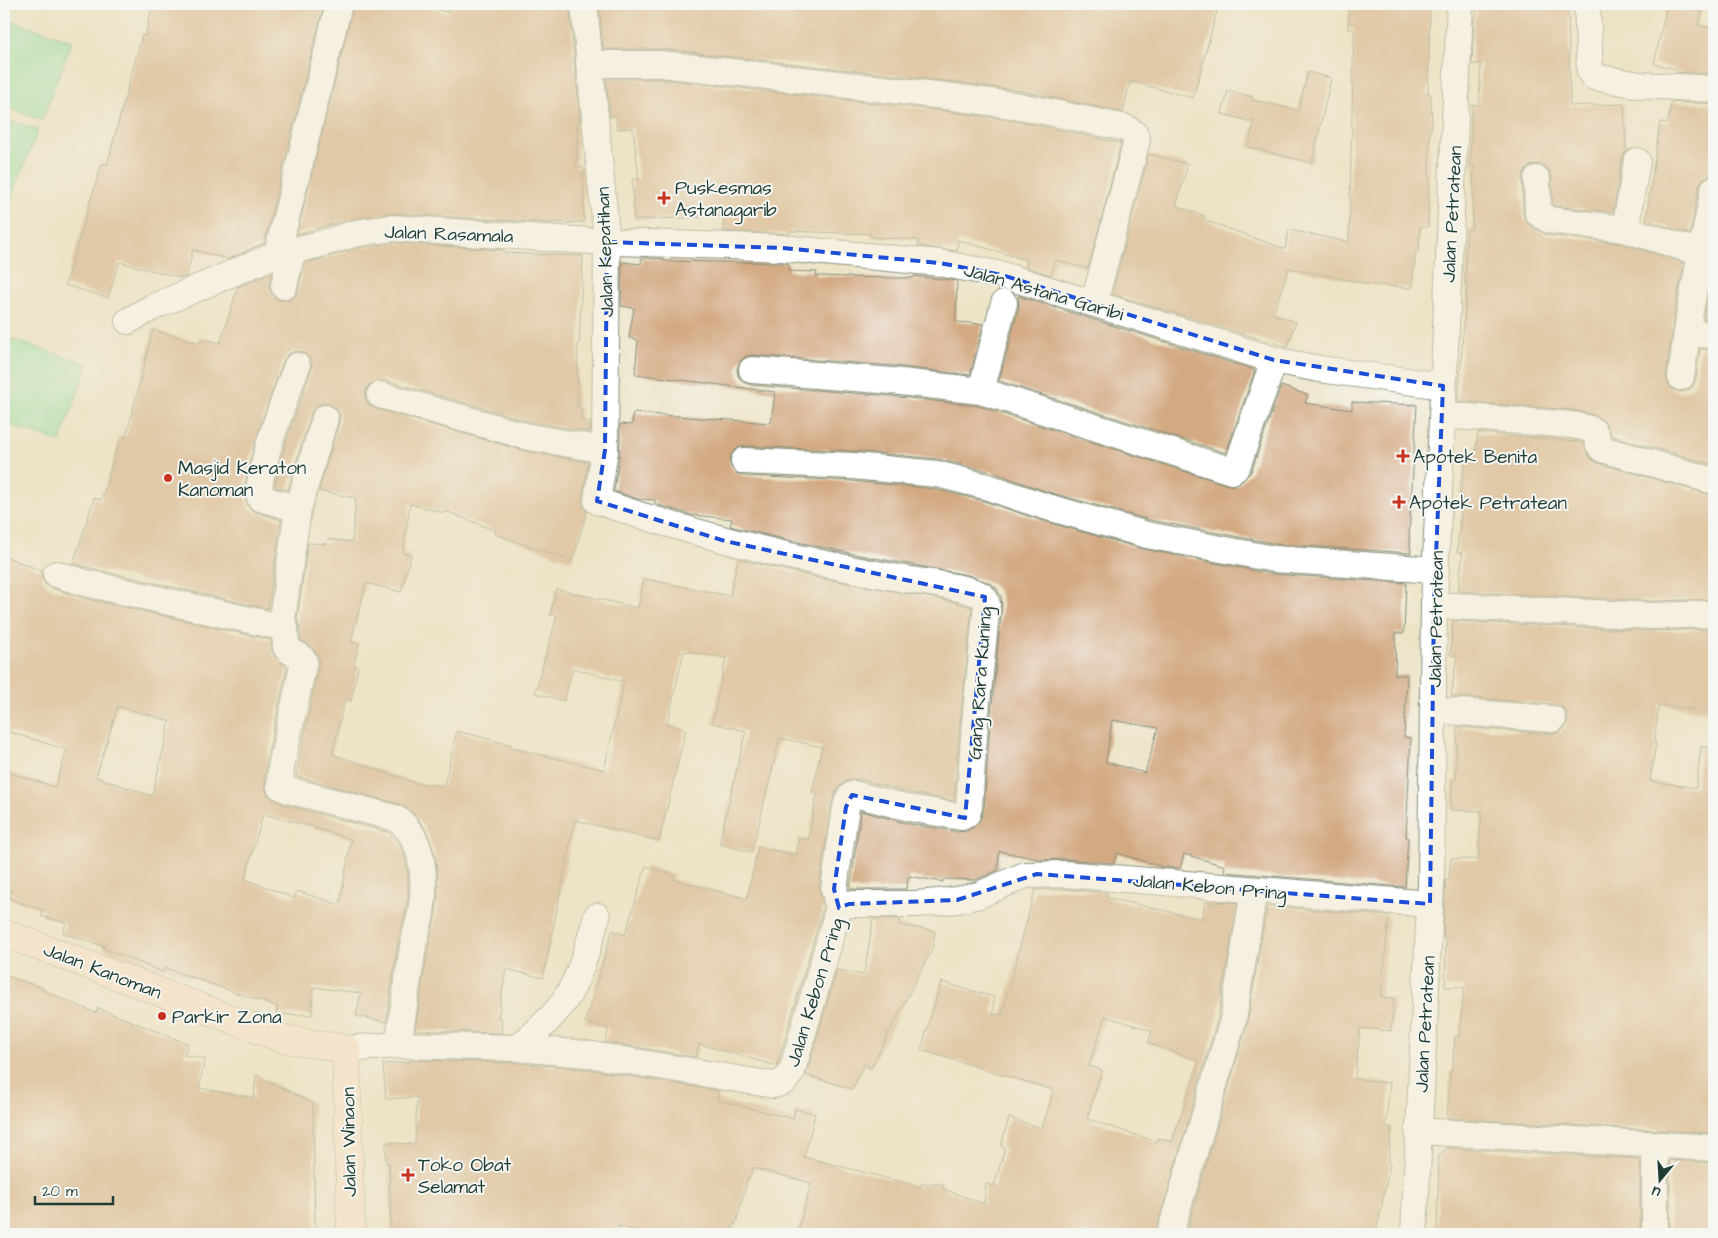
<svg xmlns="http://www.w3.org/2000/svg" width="1718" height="1238" font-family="'Architects Daughter',sans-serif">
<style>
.green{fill:#89e0a4;stroke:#548e6c}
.building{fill:#d3a982;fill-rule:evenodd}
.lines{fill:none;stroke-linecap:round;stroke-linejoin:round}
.street-casing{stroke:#86907d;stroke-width:28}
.secondary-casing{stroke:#86907d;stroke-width:29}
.street{stroke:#fff;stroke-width:26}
.secondary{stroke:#fce5d0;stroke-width:28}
.marked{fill:none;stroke:#1d4ed8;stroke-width:4;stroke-dasharray:10 6;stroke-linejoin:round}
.poi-dot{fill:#c8321e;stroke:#f6f6f2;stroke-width:2}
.labels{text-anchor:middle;stroke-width:4;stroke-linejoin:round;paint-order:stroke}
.poi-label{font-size:19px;fill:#1f3d34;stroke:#f6f6f2;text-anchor:start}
.street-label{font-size:19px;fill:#1f3d34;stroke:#f6f6f2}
</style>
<rect width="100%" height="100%" fill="#f6f6f2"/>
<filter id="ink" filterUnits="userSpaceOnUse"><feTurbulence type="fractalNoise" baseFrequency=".02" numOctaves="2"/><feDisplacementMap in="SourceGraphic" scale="10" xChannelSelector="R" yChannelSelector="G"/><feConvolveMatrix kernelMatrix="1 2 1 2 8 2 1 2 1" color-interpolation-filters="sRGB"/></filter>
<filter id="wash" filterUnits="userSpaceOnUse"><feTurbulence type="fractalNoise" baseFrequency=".0096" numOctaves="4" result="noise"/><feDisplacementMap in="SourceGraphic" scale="20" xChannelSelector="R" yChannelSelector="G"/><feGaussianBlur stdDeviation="1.12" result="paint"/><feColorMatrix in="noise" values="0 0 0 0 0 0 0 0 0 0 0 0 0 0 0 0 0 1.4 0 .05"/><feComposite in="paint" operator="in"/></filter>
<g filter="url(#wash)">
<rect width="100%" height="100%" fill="#ede3c6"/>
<g class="green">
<path d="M 4,18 L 72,41 L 42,120 L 5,107 L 10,91 L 4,82 Z"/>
<path d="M 4,119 L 38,130 L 4,217 Z"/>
<path d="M 4,337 L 88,364 L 60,442 L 4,423 Z"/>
</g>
<g id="blocks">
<g class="building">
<path d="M 153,4 L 324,4 L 264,243 L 228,259 L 193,250 L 186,277 L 182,278 L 119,262 L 108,298 L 65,285 L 102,163 L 107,165 L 142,35 L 145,36 Z"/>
<path d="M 354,4 L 419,4 L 448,13 L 450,4 L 569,4 L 580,120 L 578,120 L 576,167 L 583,167 L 584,222 L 550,223 L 390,213 L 352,219 L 297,234 Z"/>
<path d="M 599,4 L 926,4 L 965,9 L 966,4 L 979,4 L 999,8 L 1001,4 L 1075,4 L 1098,10 L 1100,4 L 1219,4 L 1193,98 L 1130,81 L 1123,112 L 1023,91 L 947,81 L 663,49 L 603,49 Z"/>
<path d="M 1349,4 L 1430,4 L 1428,94 L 1431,94 L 1432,129 L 1430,129 L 1428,227 L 1420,227 L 1419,251 L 1416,251 L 1412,288 L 1364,284 L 1364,283 L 1289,268 L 1273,314 L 1296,322 L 1287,347 L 1112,294 L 1149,154 L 1188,164 L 1176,206 L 1205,216 L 1204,220 L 1285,249 L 1289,230 L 1349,242 L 1354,29 L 1348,29 Z"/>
<path d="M 1477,4 L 1568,4 L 1570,106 L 1624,104 L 1626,151 L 1622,158 L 1613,212 L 1554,206 L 1553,205 L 1552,179 L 1550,172 L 1545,166 L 1537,164 L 1530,166 L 1524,172 L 1522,179 L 1523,214 L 1525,221 L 1530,225 L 1547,235 L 1622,244 L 1684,263 L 1675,308 L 1666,375 L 1667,382 L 1672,389 L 1679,392 L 1687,391 L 1693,386 L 1696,379 L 1700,349 L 1714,350 L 1714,465 L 1612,436 L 1605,422 L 1597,416 L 1587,413 L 1573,410 L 1458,401 L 1467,284 L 1465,284 L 1467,229 L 1472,229 L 1474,165 L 1470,165 L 1472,105 L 1479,105 L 1481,64 L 1472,64 L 1474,17 L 1476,17 Z"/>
<path d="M 1667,4 L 1704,4 L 1698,25 L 1714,29 L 1714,74 L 1676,72 L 1676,69 L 1654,64 Z"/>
<path d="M 1308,72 L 1331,78 L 1312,163 L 1248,147 L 1254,122 L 1222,114 L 1228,91 L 1253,97 L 1252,100 L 1298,110 Z"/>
<path d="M 606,79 L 660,79 L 943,111 L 1017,121 L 1121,143 L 1088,269 L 1056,260 L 1051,275 L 1026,267 L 1027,260 L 958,240 L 957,251 L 918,246 L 919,240 L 871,237 L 871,234 L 789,231 L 789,234 L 723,231 L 724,216 L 634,220 L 632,179 L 639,179 L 633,128 L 617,129 L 616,116 L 610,117 Z"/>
<path d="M 1671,102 L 1714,104 L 1714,150 L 1711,175 L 1703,179 L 1699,186 L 1690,234 L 1646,220 L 1660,122 L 1668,123 Z"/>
<path d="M 393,243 L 504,250 L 504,253 L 583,256 L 579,344 L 578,344 L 577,408 L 581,408 L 581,421 L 590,422 L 590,432 L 532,422 L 384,380 L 376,381 L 369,385 L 366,390 L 365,398 L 369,405 L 376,409 L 525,451 L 588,462 L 582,499 L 583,506 L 587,512 L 572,561 L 495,534 L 496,531 L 446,511 L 445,513 L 410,504 L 403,553 L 411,555 L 401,592 L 366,583 L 351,642 L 359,644 L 354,666 L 358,667 L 351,701 L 345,699 L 332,754 L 416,783 L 444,786 L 457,731 L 512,745 L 511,747 L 513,748 L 604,770 L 624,682 L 573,668 L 564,701 L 535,693 L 557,616 L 550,615 L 556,589 L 638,608 L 644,579 L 730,596 L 738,559 L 819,578 L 950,601 L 972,607 L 960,722 L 954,801 L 912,793 L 858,779 L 846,781 L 836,790 L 831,805 L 819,887 L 823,908 L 777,1066 L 699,1044 L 696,1057 L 605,1042 L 609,1029 L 585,1022 L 612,931 L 625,935 L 646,866 L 674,875 L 673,879 L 747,899 L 758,847 L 796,855 L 799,838 L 808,840 L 817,794 L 812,793 L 822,747 L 780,738 L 752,852 L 719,844 L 746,731 L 712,723 L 726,658 L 684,651 L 667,724 L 686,729 L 659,841 L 575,820 L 543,978 L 506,969 L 498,1018 L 502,1018 L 501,1033 L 415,1030 L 428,949 L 436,915 L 438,888 L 436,857 L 426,830 L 414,814 L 399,804 L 296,776 L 319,664 L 319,658 L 315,650 L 301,640 L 300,627 L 297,620 L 308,543 L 327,544 L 328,539 L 352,542 L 356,498 L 319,491 L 339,422 L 340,415 L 336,408 L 329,404 L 322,403 L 315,407 L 311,413 L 288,490 L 275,487 L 287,438 L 311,371 L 312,363 L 309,357 L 303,352 L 294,351 L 287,355 L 283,361 L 259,429 L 248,468 L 245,484 L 245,498 L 249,508 L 256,512 L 281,520 L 268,609 L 73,564 L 94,498 L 101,500 L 121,436 L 126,437 L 153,330 L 200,343 L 201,338 L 220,343 L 238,287 L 272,273 L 269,283 L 270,291 L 274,297 L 280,300 L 288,300 L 295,297 L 298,290 L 305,263 L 359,248 Z"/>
<path d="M 642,258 L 664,259 L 664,261 L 781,263 L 789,264 L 789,271 L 817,272 L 816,276 L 885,278 L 913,278 L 914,276 L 957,281 L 956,322 L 983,324 L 970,375 L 894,366 L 753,355 L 746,356 L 740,361 L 737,368 L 738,376 L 743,382 L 751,385 L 891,396 L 978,406 L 1228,485 L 1234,486 L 1240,483 L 1251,472 L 1281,386 L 1308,395 L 1305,403 L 1352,410 L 1352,402 L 1417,405 L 1409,535 L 1411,553 L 1276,544 L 1150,520 L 1048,492 L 992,472 L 938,459 L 854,451 L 745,446 L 738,448 L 732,453 L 729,461 L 731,467 L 736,473 L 743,476 L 852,481 L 934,489 L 984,501 L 1040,520 L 1143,549 L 1271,574 L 1406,583 L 1404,633 L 1396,633 L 1395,675 L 1407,675 L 1404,737 L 1411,738 L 1406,837 L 1408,837 L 1405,887 L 1224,872 L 1225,866 L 1184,854 L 1180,868 L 1163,867 L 1117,853 L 1114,863 L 1065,859 L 1042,860 L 999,851 L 998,870 L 976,880 L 944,879 L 943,882 L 909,876 L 906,889 L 850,889 L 861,811 L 905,823 L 958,832 L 967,831 L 974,827 L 981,818 L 984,808 L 990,724 L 1002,606 L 1001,597 L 997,589 L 992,584 L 968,575 L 864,556 L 788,540 L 730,526 L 732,519 L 692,515 L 655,504 L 655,500 L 638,499 L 614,491 L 620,452 L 620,424 L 632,425 L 633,413 L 771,423 L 775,392 L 635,374 L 638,340 L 629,338 L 634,308 L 621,306 L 622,262 L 641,264 ZM 1112,720 L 1158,728 L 1145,773 L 1106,762 Z"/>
<path d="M 1714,265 L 1714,320 L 1704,319 L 1705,312 Z"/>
<path d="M 1018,296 L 1255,370 L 1226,453 L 999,381 L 1019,307 Z"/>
<path d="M 1478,433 L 1580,442 L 1583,442 L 1590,458 L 1598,463 L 1714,496 L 1714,599 L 1653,601 L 1458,591 L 1463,553 L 1457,552 L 1463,495 L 1460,495 L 1465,461 L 1474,462 Z"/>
<path d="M 4,556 L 42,571 L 42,578 L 45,584 L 52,588 L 83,598 L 271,640 L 271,648 L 274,656 L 287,667 L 266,764 L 265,785 L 267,794 L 273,799 L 284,805 L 388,832 L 399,844 L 404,853 L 408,875 L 408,899 L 398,943 L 386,1022 L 356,1016 L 361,993 L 313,987 L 312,1015 L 276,1014 L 278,1007 L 165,968 L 163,972 L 103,948 L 104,946 L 63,933 L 66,923 L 41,916 L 43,910 L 10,899 L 12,891 L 4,888 L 4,771 L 55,787 L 67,750 L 4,730 ZM 118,706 L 170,721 L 152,796 L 96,777 ZM 263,814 L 314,827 L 314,828 L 351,839 L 340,905 L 297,891 L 294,898 L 245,879 Z"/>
<path d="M 1453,621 L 1652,631 L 1714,629 L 1714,713 L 1659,704 L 1654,743 L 1656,743 L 1650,781 L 1696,788 L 1701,747 L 1714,748 L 1714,1133 L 1447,1118 L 1450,1071 L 1452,1071 L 1455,1036 L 1459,1037 L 1464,987 L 1445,987 L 1446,938 L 1443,938 L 1446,880 L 1449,880 L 1451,858 L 1478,860 L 1482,811 L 1451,810 L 1452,780 L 1456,780 L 1457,727 L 1552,734 L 1559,733 L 1565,728 L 1568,720 L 1566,712 L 1562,707 L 1554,704 L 1451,696 L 1457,656 L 1450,655 Z"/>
<path d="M 1064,889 L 1107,893 L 1106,896 L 1108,898 L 1202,919 L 1205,902 L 1217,904 L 1218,902 L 1237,903 L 1218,1017 L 1155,1234 L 797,1234 L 811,1183 L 753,1168 L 750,1178 L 748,1178 L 736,1224 L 734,1223 L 731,1234 L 649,1234 L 618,1226 L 616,1234 L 391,1234 L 389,1163 L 386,1163 L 386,1143 L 415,1144 L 417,1097 L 386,1099 L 383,1064 L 409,1062 L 410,1060 L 517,1063 L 585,1069 L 719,1091 L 717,1100 L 793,1119 L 795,1109 L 815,1114 L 804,1157 L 921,1187 L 921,1184 L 944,1184 L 943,1189 L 984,1204 L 986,1184 L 994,1186 L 1005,1148 L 1001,1146 L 1009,1118 L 1042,1128 L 1054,1090 L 921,1050 L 941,982 L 994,997 L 993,1014 L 1002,1015 L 1035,890 ZM 1105,1016 L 1152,1031 L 1148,1043 L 1199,1061 L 1172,1142 L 1158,1138 L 1157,1142 L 1087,1119 L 1102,1070 L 1089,1066 Z"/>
<path d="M 1267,906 L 1389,916 L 1381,997 L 1394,998 L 1391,1031 L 1360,1028 L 1355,1079 L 1390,1083 L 1386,1127 L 1392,1127 L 1388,1164 L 1390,1165 L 1376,1234 L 1186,1234 L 1247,1024 Z"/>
<path d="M 873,919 L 900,919 L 899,925 L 935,931 L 933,947 L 871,1068 L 864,1064 L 853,1089 L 806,1075 L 837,970 L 864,975 Z"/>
<path d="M 4,975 L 43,988 L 42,990 L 96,1013 L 98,1008 L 188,1044 L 184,1055 L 205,1059 L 199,1088 L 254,1098 L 256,1075 L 313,1103 L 315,1234 L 4,1234 Z"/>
<path d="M 1447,1148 L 1640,1159 L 1640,1234 L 1437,1234 L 1439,1155 Z"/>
<path d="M 1670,1160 L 1714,1163 L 1714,1234 L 1670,1234 Z"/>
</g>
</g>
</g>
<g filter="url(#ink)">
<use href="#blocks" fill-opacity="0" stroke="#86907d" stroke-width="1"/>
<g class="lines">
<defs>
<g id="street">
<path d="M 584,4 L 607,242 L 605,450 L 597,501 C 696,535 797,560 899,578 C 919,582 965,586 981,595 C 985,597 986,600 987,604 L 975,723 L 969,807 L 967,814 L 961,817 L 909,808 L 854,794 C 848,796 848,801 846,807 L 834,889 L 839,908"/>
<path d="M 1587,4 L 1590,72 L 1594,77 L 1640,85 L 1714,89"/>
<path d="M 589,64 L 661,64 L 945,96 L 1020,106 L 1126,128 L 1135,134 L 1137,140 L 1094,303"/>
<path d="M 1537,179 L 1538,213 L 1549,220 L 1625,229 L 1701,253"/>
<path d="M 1625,229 L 1637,161"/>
<path d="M 277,254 L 339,4"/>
<path d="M 284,286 L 292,251"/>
<path d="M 128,321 L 151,308 L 277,254 L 321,244 L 356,233 L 392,228 L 591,241 L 782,248 L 940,263 L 1002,275 L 1274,360 L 1319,369 L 1443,386"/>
<path d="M 1687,333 L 1714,335"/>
<path d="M 297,366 C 287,392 255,475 260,498 L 298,509"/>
<path d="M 752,370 L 892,381 L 981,391 L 1232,471 L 1235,469 L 1238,464 L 1274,360"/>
<path d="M 1681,377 L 1690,310 L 1714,189"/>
<path d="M 981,391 L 1004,303"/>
<path d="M 380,395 L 529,437 L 605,450"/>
<path d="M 1442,415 L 1572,425 C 1581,427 1595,427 1597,438 C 1598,443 1598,444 1602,449 L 1714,481"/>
<path d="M 744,461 L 853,466 L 937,474 L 988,487 L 1044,506 L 1147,535 L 1274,559 L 1436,570"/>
<path d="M 56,574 L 86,583 L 285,628 L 286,647 C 291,655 300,653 304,661 L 281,767 L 280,786 L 288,790 L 395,818 C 425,836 426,882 421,913 C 419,924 415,935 413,946 C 408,979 403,1012 398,1045"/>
<path d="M 1434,605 L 1653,616 L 1714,614"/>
<path d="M 281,626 L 298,509 L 325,418"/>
<path d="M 1433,710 L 1553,719"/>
<path d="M 518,1048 C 535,1032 556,1016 568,995 C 582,971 589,942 597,916"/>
<path d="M 346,1049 L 398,1045 L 518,1048 L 587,1054 L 774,1085 L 785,1081 L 792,1071 L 838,911 L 839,908 L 849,904 L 918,904 L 957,900 L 979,895 L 1025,875 L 1064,874 L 1430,904"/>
<path d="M 1418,1131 L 1714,1148"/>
<path d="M 1170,1234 L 1233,1020 L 1254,890"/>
<path d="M 1414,1234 L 1431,884 L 1434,605 L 1460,4"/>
<path d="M 1655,1234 L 1655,1144"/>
</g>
<path id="secondary" d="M 4,933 L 284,1039 L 346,1049 L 351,1234"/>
</defs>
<use href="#street" class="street-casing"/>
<use href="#secondary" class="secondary-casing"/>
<use href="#street" class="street"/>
<use href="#secondary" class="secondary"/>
</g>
</g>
<path d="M0 0H1718V1238H0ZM 607,242 L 782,248 L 940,263 L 1002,275 L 1274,360 L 1443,386 L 1434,605 L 1430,904 L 1037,874 L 957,900 L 849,904 L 839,908 L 834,889 L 846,807 L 852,795 L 965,818 L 985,597 L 725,541 L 597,501 L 605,450 Z" fill="#ede3c6" fill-opacity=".55" fill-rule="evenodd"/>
<path class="marked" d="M 607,242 L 782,248 L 940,263 L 1002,275 L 1274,360 L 1443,386 L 1434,605 L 1430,904 L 1037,874 L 957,900 L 849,904 L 839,908 L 834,889 L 846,807 L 852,795 L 965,818 L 985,597 L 725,541 L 597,501 L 605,450 Z"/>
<g class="poi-dot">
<path d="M661.5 190.5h5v5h5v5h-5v5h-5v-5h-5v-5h5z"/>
<path d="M1400.5 448.5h5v5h5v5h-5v5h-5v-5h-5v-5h5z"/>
<circle cx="168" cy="478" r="5"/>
<path d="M1396.5 494.5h5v5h5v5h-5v5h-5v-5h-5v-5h5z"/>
<circle cx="162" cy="1016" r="5"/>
<path d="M405.5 1167.5h5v5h5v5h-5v5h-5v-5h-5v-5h5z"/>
</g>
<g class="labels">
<g class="poi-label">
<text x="675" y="194">Puskesmas<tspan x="675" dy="22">Astanagarib</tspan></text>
<text x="1413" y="463">Apotek Benita</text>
<text x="178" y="474">Masjid Keraton<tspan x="178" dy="22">Kanoman</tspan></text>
<text x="1409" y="509">Apotek Petratean</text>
<text x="172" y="1023">Parkir Zona</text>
<text x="418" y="1171">Toko Obat<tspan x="418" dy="22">Selamat</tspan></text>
</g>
<g class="street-label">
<text transform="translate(1451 214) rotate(-87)" y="7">Jalan Petratean</text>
<text transform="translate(449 233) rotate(2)" y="7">Jalan Rasamala</text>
<text transform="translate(604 252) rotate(-92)" y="7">Jalan Kepatihan</text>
<text transform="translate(1044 291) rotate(16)" y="7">Jalan Astana Garibi</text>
<text transform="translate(1435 619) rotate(-89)" y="7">Jalan Petratean</text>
<text transform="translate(979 683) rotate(-86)" y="7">Gang Rara Kuning</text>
<text transform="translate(1210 886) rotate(5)" y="7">Jalan Kebon Pring</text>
<text transform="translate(103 970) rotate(21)" y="7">Jalan Kanoman</text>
<text transform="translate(814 992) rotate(-73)" y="7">Jalan Kebon Pring</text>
<text transform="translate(1424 1024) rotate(-87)" y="7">Jalan Petratean</text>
<text transform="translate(348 1142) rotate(-91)" y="7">Jalan Winaon</text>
</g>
</g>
<rect width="1718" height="1238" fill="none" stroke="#f6f6f2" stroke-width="20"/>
<g transform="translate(1660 1180) rotate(198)" stroke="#f6f6f2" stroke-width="4" paint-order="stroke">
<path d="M0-4L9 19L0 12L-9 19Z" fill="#1f3d34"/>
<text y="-8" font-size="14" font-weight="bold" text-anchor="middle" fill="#1f3d34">U</text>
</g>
<path d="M35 1196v8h78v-8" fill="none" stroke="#1f3d34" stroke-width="2.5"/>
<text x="42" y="1196" font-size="15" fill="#1f3d34" stroke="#f6f6f2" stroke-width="4" paint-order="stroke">20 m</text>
</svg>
